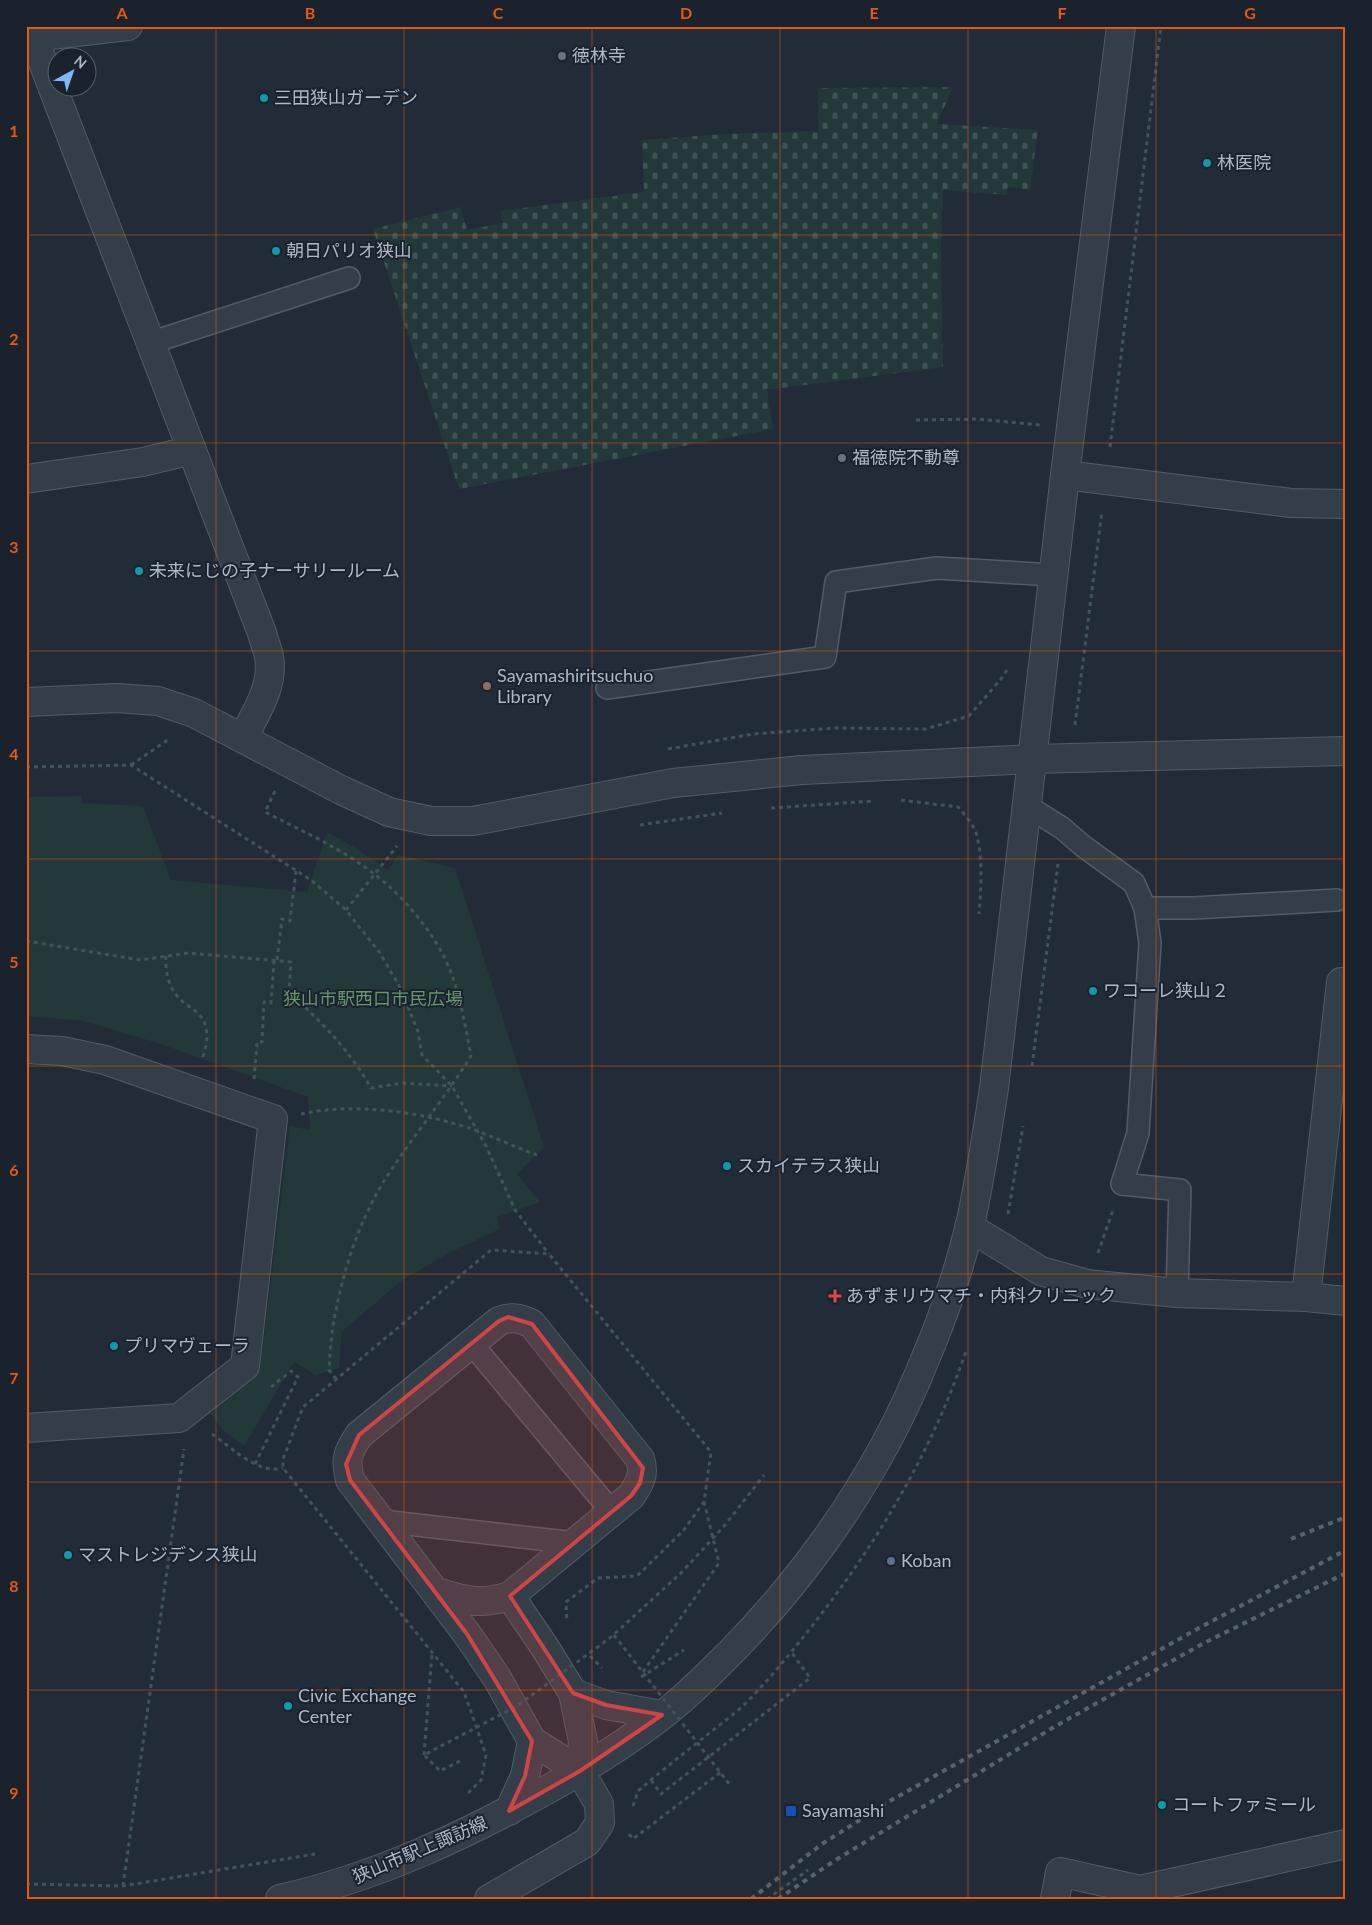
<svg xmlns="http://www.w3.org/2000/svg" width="1372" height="1925" font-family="Lato,'Noto Sans JP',sans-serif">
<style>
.cemetery{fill:url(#cemetery-stones)}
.park{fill:#233839}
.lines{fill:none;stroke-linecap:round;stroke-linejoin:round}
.service-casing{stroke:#525c66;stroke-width:24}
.minor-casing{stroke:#525c66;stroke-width:30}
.tertiary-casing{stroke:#525c66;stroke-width:30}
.path{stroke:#405556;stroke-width:3;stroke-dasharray:4 4;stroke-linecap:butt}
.service{stroke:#343e48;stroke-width:21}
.minor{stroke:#343e48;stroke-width:28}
.tertiary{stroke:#343e48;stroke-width:28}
.rail{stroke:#56626f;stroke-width:4;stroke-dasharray:5 5;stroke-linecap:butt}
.path-bridge{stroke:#405556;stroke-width:3;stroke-dasharray:4 4;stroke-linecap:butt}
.marked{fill:#ce4547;fill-opacity:0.2;stroke:#ce4547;stroke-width:4;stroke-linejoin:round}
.grid{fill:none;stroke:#e8590c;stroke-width:1;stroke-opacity:0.55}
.worship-dot{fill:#6b7280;stroke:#1a232d;stroke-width:2}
.culture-dot{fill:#0f9aa8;stroke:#1a232d;stroke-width:2}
.education-dot{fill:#8d6e63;stroke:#1a232d;stroke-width:2}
.health-dot{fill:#e0444e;stroke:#1a232d;stroke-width:2}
.service-dot{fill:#5c6f8a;stroke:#1a232d;stroke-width:2}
.transit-dot{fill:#1a4fb4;stroke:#1a232d;stroke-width:2}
.labels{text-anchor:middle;stroke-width:4;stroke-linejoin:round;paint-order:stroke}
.poi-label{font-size:18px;fill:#afb9c5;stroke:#1a232d;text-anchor:start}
.park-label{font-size:18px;fill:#67956e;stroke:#1a232d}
.street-label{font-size:18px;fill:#afb9c5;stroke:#1a232d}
.neatline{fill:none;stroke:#e8590c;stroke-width:2}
.grid-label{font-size:16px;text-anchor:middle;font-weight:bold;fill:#e8590c}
</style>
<defs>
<pattern id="cemetery-stones" width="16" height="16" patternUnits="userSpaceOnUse" patternTransform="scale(1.25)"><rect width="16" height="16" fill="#233839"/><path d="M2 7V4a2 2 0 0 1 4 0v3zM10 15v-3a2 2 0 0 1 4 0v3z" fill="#405354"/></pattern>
</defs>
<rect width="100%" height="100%" fill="#212c38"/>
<path class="cemetery" d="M 953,87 L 937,124 L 1038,130 L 1030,190 L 1008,187 L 1007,195 L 943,190 L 941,251 L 943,367 L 767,390 L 773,429 L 459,489 L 373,229 L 461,207 L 467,230 L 503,223 L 500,211 L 644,192 L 642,140 L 726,134 L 818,131 L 818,88 Z"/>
<path class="park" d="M 81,796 L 82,803 L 143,806 L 171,880 L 307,892 L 327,832 L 354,847 L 388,870 L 398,855 L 455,868 L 544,1147 L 517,1174 L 540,1202 L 497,1217 L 500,1229 L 451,1252 L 404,1279 L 342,1331 L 339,1368 L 316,1375 L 294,1362 L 244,1446 L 222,1429 L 210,1413 L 260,1370 L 290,1126 L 310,1130 L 308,1097 L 161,1044 L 83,1021 L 26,1016 L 26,797 Z"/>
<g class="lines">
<defs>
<g id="service">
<path d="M 150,343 L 349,278"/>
<path d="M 607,688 L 825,657 L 836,582 L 937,568 L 1053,575"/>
<path d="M 1027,806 L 1062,828 L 1083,846 L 1134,883 L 1145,908 L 1150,943 L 1138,1133 L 1122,1184 L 1180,1190 L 1177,1293"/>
<path d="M 1145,908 L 1193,908 L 1337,900"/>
<path d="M 471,1343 L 612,1512"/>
<path d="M 382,1521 L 575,1543"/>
</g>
<g id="minor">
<path d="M 29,26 L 262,633 C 264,641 267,648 269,656 C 274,687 256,712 243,738"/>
<path d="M 33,37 L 128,26"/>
<path d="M 1065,475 L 1291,503 L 1346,504"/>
<path d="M 26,479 L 143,462 L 192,450"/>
<path d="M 1032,759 L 1346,751"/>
<path d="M 26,1049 L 62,1051 L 105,1060 L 273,1119 L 245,1366 L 179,1418 L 26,1428"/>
<path d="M 969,1227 L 1041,1271 L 1087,1284 L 1177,1293 L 1306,1297 L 1346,1301"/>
<path d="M 1306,1297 L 1341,982"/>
<path d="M 437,1592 C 466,1601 480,1605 510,1596 L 631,1496 C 640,1483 645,1474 640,1459 L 532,1324 C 520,1318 511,1316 499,1321 L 359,1435 C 347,1453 345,1459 350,1480 L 467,1634 L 497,1678 L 532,1741 L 580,1771 L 599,1804 L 600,1823 L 587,1842 L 489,1899"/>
<path d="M 510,1596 L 544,1646 L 573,1693 L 583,1741 L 580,1771"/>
<path d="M 573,1693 L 606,1705 L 662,1715"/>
<path d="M 509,1811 L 525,1776 L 532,1741"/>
<path d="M 1055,1899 L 1060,1872 L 1140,1890 L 1346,1844"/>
</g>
<g id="tertiary">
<path d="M 26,702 L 117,698 L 158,701 L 194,713 L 341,790 L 389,812 L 431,821 L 473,821 L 673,783 L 802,770 L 1032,759"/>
<path d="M 280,1899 C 377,1877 466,1835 552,1787 C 598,1761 643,1733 682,1699 C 787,1605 874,1488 926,1357 C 944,1315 959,1269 970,1225 C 980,1180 987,1134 994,1088 L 1065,475 L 1121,26"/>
</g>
</defs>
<use href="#service" class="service-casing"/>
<use href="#minor" class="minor-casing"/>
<use href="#tertiary" class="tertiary-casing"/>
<g class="path">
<path d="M 916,420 L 977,419 L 1040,425"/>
<path d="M 1110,447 L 1161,26"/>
<path d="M 1075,725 L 1102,511"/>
<path d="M 668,749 L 753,734 L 835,728 L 926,729 L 969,716 L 1001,679 L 1009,667"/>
<path d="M 131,765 L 169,739"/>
<path d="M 26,767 L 131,765 L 311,880 L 346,910 L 380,953 L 401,989 L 418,1032 L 422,1055 L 452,1086 L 487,1148 L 515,1210 L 549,1254"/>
<path d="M 275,791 L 265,812 C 330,845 379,865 424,925 C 435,940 446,958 452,975 C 461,1001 466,1029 471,1056 C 445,1098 413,1136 386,1178 C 359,1220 343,1271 334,1320 C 331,1336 330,1353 329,1370 L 336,1379"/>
<path d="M 901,800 L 958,807 C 965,815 974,825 977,836 C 983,861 981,889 979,914"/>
<path d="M 771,808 L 874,801"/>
<path d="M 640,825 L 722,813"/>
<path d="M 346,910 L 397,846"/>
<path d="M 26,941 L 140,960 L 188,953 L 291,962 L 289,992 C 323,1024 348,1048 371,1088 L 403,1083 L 452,1086"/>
<path d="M 166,956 C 165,969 168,987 178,997 C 191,1011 206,1011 207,1036 C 207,1044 204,1053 202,1060"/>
<path d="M 277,960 L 282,919 L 290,921 L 296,871"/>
<path d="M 1032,1066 L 1058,864"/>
<path d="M 254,1079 L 257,1042 L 262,1042 L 264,1002 L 271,1003 L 274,960"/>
<path d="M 1008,1214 L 1023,1126"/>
<path d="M 1098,1253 L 1113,1210"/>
<path d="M 212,1434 C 231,1447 258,1475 283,1468"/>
<path d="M 255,1464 L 298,1377 L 291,1371 L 271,1387"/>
<path d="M 590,1656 L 602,1668"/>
<path d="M 643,1672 L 719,1563 L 704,1502"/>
<path d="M 641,1677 L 684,1650"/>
<path d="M 424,1755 L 432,1653"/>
<path d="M 651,1780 L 661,1794 L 810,1678 L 792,1653"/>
<path d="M 468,1793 L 481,1780 L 486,1755 L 464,1692 L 283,1468 L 283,1459 L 303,1407 L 491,1250 L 549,1254 L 711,1452 L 704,1502 L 683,1531 L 637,1576 L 598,1578 L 566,1602 L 567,1622"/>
<path d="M 633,1806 L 638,1791 C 662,1770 687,1751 712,1731 C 723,1722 736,1713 747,1702 C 775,1673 800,1642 825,1609 C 885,1530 934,1445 966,1351"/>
<path d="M 629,1834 L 633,1839 L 721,1772"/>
<path d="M 26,1884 L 123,1886 L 315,1854"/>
<path d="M 123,1886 L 184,1449"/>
<path d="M 767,1899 L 808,1870"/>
</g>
<use href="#service" class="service"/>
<use href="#minor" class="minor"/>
<use href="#tertiary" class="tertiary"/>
<g class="rail">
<path d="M 1291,1539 L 1346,1517"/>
<path d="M 751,1899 L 822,1844 L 888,1802 L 1199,1628 L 1346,1550"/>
<path d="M 778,1899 L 834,1861 L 1054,1727 L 1204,1643 L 1346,1573"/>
</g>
<g class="path-bridge">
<path d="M 301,1114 C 354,1102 421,1112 472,1129 C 494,1137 515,1147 537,1155"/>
<path d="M 614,1635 L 730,1785"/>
<path d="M 460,1761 L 440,1771 L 424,1755 L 517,1706 L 610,1638 L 682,1572 L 725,1525 L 764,1475"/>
</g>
</g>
<path class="marked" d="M 508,1317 L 532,1324 L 643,1468 L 640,1483 L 631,1496 L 510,1596 L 573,1693 L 606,1705 L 662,1715 L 580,1771 L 509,1811 L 525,1776 L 532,1741 L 467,1634 L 350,1480 L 346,1464 L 359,1435 L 499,1321 Z"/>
<path class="grid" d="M 216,26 L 216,1899M 404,26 L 404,1899M 592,26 L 592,1899M 780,26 L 780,1899M 968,26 L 968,1899M 1156,26 L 1156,1899M 26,235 L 1346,235M 26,443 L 1346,443M 26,651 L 1346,651M 26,859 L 1346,859M 26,1066 L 1346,1066M 26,1274 L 1346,1274M 26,1482 L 1346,1482M 26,1690 L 1346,1690"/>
<g class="worship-dot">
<circle cx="562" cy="56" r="5"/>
<circle cx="842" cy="458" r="5"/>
</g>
<g class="culture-dot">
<circle cx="264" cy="98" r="5"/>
<circle cx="1207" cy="163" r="5"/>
<circle cx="276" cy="251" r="5"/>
<circle cx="139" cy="571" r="5"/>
<circle cx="1093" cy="991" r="5"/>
<circle cx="727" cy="1166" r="5"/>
<circle cx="114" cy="1346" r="5"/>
<circle cx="68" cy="1555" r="5"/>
<circle cx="288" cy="1706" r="5"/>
<circle cx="1162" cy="1805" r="5"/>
</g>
<circle class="education-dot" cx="487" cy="686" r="5"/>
<path class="health-dot" d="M832.5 1288.5h5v5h5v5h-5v5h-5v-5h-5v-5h5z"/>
<circle class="service-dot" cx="891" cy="1561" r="5"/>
<rect class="transit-dot" x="785" y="1805" width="12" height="12" rx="2.5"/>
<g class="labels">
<g class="poi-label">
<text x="572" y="62">徳林寺</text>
<text x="274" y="104">三田狭山ガーデン</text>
<text x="1217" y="169">林医院</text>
<text x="286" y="257">朝日パリオ狭山</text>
<text x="852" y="464">福徳院不動尊</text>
<text x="149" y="577">未来にじの子ナーサリールーム</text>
<text x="497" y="682">Sayamashiritsuchuo<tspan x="497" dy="21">Library</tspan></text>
<text x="1103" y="997">ワコーレ狭山２</text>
<text x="737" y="1172">スカイテラス狭山</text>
<text x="846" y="1302">あずまリウマチ・内科クリニック</text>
<text x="124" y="1352">プリマヴェーラ</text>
<text x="78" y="1561">マストレジデンス狭山</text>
<text x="901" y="1567">Koban</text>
<text x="298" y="1702">Civic Exchange<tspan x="298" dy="21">Center</tspan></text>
<text x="1172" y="1811">コートファミール</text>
<text x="802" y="1817">Sayamashi</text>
</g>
<g class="park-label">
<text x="373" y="1005">狭山市駅西口市民広場</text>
</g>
<g class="street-label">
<text transform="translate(420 1850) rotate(-23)" y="6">狭山市駅上諏訪線</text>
</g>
</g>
<rect width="1372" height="1925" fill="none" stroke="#1a232d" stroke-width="55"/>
<g transform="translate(72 72) rotate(40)"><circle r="24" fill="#1a232d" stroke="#565f6a"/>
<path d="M0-4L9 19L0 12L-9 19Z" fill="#82b7f6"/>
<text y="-8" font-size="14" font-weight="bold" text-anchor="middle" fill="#afb9c5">N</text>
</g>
<rect x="28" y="28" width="1316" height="1870" class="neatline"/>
<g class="grid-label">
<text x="122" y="19">A</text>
<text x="310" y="19">B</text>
<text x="498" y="19">C</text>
<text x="686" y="19">D</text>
<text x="874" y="19">E</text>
<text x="1062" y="19">F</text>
<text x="1250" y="19">G</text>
<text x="14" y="137">1</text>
<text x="14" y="345">2</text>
<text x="14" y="553">3</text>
<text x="14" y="760">4</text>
<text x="14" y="968">5</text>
<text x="14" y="1176">6</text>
<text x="14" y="1384">7</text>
<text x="14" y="1592">8</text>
<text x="14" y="1799">9</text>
</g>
</svg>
